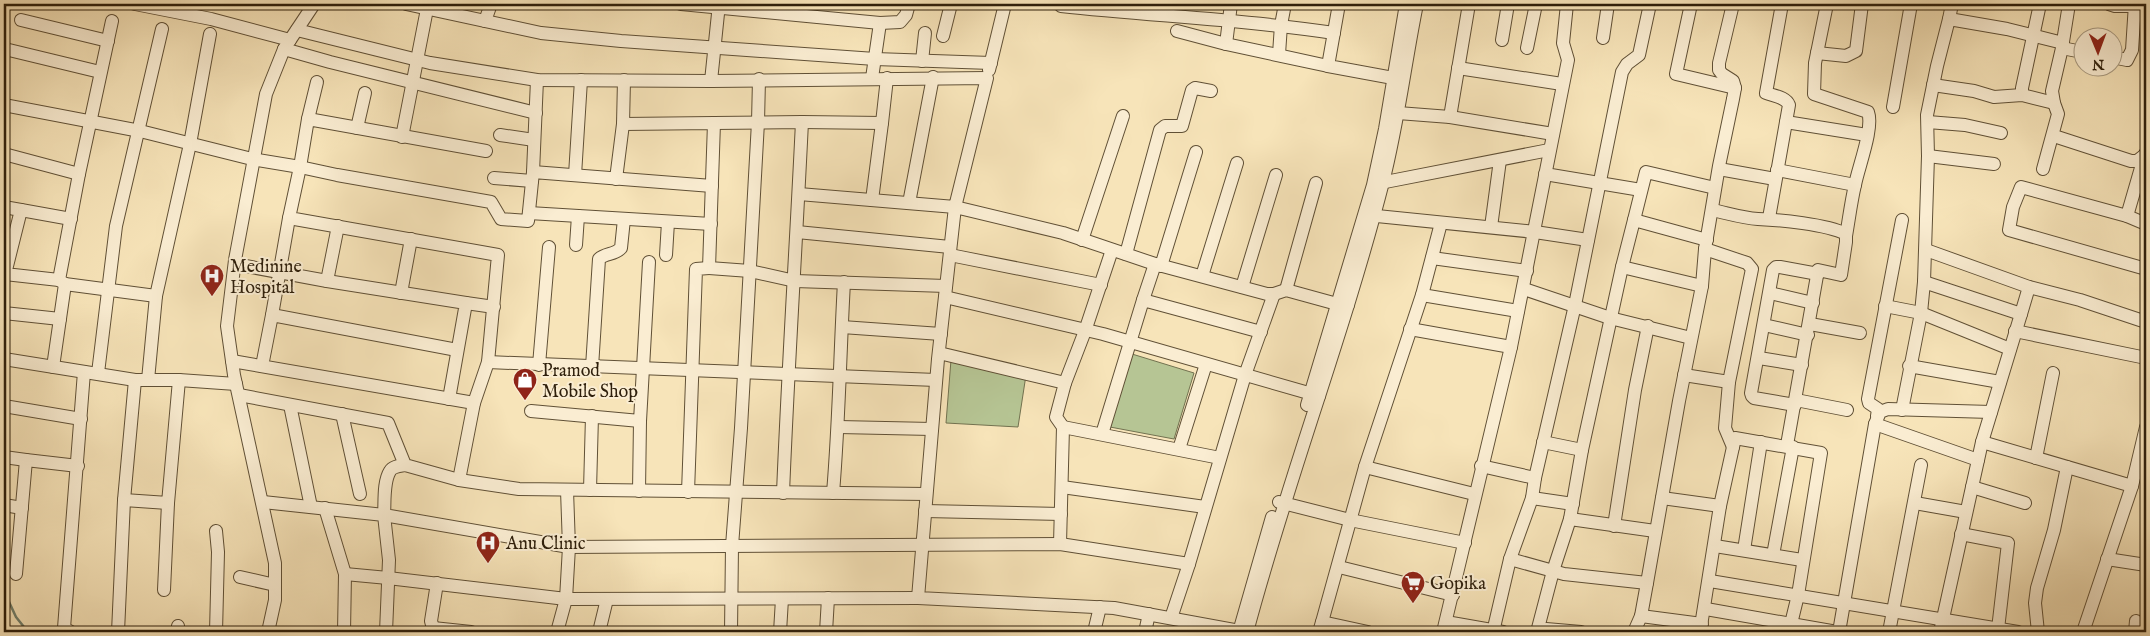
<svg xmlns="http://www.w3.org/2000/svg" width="2150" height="636" font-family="'IM FELL English',serif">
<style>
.green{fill:#b6c594;stroke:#727250}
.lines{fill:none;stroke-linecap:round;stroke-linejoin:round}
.stream{stroke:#717f6b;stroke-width:2.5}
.minor-casing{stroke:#605036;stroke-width:14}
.minor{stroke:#faedd2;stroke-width:12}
.labels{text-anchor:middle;stroke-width:4;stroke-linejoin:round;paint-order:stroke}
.poi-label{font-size:18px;fill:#2e1f0b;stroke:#faedd2;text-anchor:start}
</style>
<rect width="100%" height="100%" fill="#f7e4b9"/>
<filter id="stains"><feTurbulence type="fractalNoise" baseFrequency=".004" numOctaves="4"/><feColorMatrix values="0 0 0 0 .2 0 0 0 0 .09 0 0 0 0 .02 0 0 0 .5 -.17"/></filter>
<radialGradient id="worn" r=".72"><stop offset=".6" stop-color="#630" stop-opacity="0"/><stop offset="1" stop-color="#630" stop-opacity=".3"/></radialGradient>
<g class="green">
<path d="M 1132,354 L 1194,373 L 1174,439 L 1110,427 Z"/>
<path d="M 951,360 L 1026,375 L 1018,427 L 946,423 Z"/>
</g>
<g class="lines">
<path class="stream" d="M 4,591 L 16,617 L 28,632"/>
<defs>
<g id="minor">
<path d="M 135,4 L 211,19 L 290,40"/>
<path d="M 406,4 L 541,33 L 621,41 L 875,59 L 991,63"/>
<path d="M 681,4 L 880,23 L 900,22 L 906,15 L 909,4"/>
<path d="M 1061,4 L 1061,6 C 1152,16 1243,19 1334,33"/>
<path d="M 1339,4 L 1328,66 L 1393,78"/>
<path d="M 1691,4 L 1676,74 L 1735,88"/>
<path d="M 1827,4 L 1815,63 L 1814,94 L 1868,112 C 1874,128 1858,168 1855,185 C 1851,202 1849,219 1846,236"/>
<path d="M 2109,4 L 2115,6 L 2134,6"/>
<path d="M 1949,19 L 1952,4"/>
<path d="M 21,20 L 108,41"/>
<path d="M 485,21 L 491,4"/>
<path d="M 297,30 L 430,63 L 537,80 L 711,81 L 987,78 L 955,207 L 799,194"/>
<path d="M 1177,31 L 1226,44 L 1328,66"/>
<path d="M 943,36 L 951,4"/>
<path d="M 1603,38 L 1608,4"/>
<path d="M 1502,40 L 1508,4"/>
<path d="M 1226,44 L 1231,4"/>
<path d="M 1527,48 L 1536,4"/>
<path d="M 2062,48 L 2082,52"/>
<path d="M 284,49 L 330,62 L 536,113"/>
<path d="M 9,50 L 100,72"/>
<path d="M 1817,53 L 1846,56 L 1856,51 L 1862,4"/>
<path d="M 1279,54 L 1281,25 L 1285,4"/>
<path d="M 2112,57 L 2127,60 L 2132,50 L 2135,4"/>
<path d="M 922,61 L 925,33"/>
<path d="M 1458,68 L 1562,84"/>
<path d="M 989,70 L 1005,4"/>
<path d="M 872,78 L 880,23"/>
<path d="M 624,80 L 623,124 L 714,123 L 709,268 L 750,271 L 795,281 L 946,286"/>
<path d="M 711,81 L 719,4"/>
<path d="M 1933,85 L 1974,91 L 1994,97 L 2022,95 L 2054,103"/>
<path d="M 2022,95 L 2022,88 L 2040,4"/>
<path d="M 4,105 L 140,131 L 252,159 L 300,167 L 289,218 L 498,255 L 488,362"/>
<path d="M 1893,107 L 1911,4"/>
<path d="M 1398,113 L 1450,117 L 1553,134"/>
<path d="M 1450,117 L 1469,4"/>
<path d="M 308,119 L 317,82"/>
<path d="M 802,122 L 882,123 L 887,78"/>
<path d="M 1786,122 L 1867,135"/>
<path d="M 1928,122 L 1965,125 L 2001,133"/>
<path d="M 714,123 L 802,122 C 796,246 788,369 783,493"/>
<path d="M 357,128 L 365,93"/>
<path d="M 500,135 L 534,140"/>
<path d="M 2054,136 L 2131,161 L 2137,161 L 2146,154"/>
<path d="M 402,137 L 427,9"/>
<path d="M 486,151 L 308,119 L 300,167 L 337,175 L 491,202 L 501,219 L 528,221 L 533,172 L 712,186"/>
<path d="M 4,154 L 79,174"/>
<path d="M 1928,156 L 1994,164"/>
<path d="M 1719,169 L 1775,179"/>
<path d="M 2043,169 L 2058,114 L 2054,103 L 2052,91 L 2062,48 L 2069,4"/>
<path d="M 1777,170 L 1855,185"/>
<path d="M 533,172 L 537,80"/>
<path d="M 1545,174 L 1641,190"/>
<path d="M 575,175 L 581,80"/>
<path d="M 494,178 L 532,181"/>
<path d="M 616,179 L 623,124"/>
<path d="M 1375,184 L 1549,150"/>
<path d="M 872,200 L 882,123"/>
<path d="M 909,203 L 933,77"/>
<path d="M 4,207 L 21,210 L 5,274 L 59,280"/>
<path d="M 21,210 L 71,219"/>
<path d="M 1712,210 C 1727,213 1742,218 1758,219 C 1780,220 1826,224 1846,234 L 1846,242 L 1841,275 L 1818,270 L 1787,445"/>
<path d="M 529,213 L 711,224"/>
<path d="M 1367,215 L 1535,232 L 1588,240"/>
<path d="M 2127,216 L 2145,154"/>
<path d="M 1769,218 L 1789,105 C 1786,97 1774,96 1766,93 L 1782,4"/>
<path d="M 1634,220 L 1646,172 L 1715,188"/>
<path d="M 2146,224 L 2127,216 L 2021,187 L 2013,207 L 2009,230 L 2146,269"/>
<path d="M 1491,227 L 1500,160"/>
<path d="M 797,232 L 950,247"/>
<path d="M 1082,240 L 1123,116"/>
<path d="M 576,245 L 578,216"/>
<path d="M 1926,250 L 2029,287 L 2080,300 L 2146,322"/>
<path d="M 1126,254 L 1160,130 L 1165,126 L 1182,126 L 1192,90 L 1195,88 L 1211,91"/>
<path d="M 666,255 L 668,222"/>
<path d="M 950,255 L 1101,285"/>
<path d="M 1432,258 L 1527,271"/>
<path d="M 235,264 L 327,281 L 466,303 L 449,399"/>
<path d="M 1161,266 L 1196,152"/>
<path d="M 1202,276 L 1237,163"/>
<path d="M 327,281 L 338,226"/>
<path d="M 1924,282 L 1928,156 L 1927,115 L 1937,66 L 1949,19 L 2007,29 L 2063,43"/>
<path d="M 65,284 L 156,296"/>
<path d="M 1702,286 L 1622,267 L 1634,220 L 1707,240"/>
<path d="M 1242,287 L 1276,175"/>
<path d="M 1524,289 L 1610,318 L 1691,338"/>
<path d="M 1286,290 L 1316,183"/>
<path d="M 401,293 L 411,239"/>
<path d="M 1770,293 L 1813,303"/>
<path d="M 1422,295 L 1518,311"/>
<path d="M 945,297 L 1103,334 L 1319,396"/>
<path d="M 1143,300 L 1155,264"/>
<path d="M 466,303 L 494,307"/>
<path d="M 1885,306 L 1921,313 L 2010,349"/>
<path d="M 4,313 L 60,319"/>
<path d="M 272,315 L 289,218"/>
<path d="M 1810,324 L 1860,333"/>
<path d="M 1764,325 L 1808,335"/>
<path d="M 842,327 L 941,334"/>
<path d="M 1410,329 L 1511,347"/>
<path d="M 2015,331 L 2146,358"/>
<path d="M 939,353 L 1065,383 L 1056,417 L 1063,427 L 1060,544"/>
<path d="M 1759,358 L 1802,365"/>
<path d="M 4,359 L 135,380 L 179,380 L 236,384"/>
<path d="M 232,361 L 474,403"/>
<path d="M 539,365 L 549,247"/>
<path d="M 262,366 L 272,315 L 457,350"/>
<path d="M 1909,366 L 2000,382"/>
<path d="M 53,367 L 65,284 L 59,280 L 79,174 L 112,21"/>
<path d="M 592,367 L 599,259 C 605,253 615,255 621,248 L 624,219"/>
<path d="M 98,373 L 116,226 L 162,29"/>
<path d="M 1684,375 L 1729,382 L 1752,269 L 1747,263 L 1705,249"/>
<path d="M 148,380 L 156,296 L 190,144 L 210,34"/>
<path d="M 1729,382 L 1725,428 L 1733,447"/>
<path d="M 1065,383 L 1085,331 L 1112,250"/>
<path d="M 239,395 L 388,423 L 405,465 L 459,480 L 519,489 L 926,494"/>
<path d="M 1796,400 L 1847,410"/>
<path d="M 290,405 L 311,507"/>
<path d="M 1307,405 L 1373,185 L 1385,129 L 1406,4"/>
<path d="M 1795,405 L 1754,398 L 1752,396 L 1751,393 L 1773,270 L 1776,267 L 1780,267 L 1818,274"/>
<path d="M 4,406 L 81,419"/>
<path d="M 1902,410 L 1921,313 L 1924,282 L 2021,314 L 2029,287"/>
<path d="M 531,411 L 640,421 L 649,262"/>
<path d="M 342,414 L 360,494"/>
<path d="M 1877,416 L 1878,409 L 1869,403 L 1868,399 L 1902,220"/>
<path d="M 1875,424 L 1978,460"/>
<path d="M 839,427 L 932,429"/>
<path d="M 1063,427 L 1220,458"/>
<path d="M 1102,434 L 1143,300 L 1261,332"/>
<path d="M 1543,442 L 1582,450"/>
<path d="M 1982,442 L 2132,486"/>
<path d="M 1179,449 L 1206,364"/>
<path d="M 4,457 L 26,460"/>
<path d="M 2036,458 L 2053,373"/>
<path d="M 405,465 C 400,466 393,466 390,471 C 383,482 385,502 384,515 L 569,547 L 1060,544 L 1189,564"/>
<path d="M 1481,466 L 1535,478"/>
<path d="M 1365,467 L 1474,494"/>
<path d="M 459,480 L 474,403 L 488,362 L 936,380"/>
<path d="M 1062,487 L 1205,507"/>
<path d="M 1972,487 L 2025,503"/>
<path d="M 590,490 L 592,416"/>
<path d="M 639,491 L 640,421"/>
<path d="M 688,492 L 696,269 L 709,268"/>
<path d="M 833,493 C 839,423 840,353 844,282"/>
<path d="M 1532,498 L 1573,504"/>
<path d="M 1662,498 L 1720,506"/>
<path d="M 124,500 L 168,503 L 179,380"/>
<path d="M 263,502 L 384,515 L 389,560 L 386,632"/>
<path d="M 1279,502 L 1350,520 L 1465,543"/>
<path d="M 1915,503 L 1966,512"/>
<path d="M 4,505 L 22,508"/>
<path d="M 325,508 L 345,574 L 344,632"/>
<path d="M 925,511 L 1061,514"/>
<path d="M 1570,519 L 1582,450 L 1622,267"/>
<path d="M 1614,526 L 1635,390 L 1648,326"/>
<path d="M 216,531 L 218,552 L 216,632"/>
<path d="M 1961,534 L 2008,543 L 1998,629"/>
<path d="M 1715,546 L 1802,560"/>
<path d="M 1744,550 L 1761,442"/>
<path d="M 1773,555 L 1793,447"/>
<path d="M 1510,559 L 1564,574 L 1647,583"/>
<path d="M 2107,559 L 2146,565"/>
<path d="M 1339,567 L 1453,595"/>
<path d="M 16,574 L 26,460 L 78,466"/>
<path d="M 345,574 L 388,578 L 566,599 L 569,547 L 567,490"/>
<path d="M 240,577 L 275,585"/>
<path d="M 1710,581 L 2018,632"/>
<path d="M 164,590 L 168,503"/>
<path d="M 1706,609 L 1837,632"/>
<path d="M 1641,616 L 1702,624"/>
<path d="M 1171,618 L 1189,564 L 1245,375 L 1274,294"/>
<path d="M 1322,622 L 1365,467 L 1422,295 L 1441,223"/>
<path d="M 1446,622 L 1503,632"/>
<path d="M 1241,625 L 1272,517"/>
<path d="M 433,628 L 431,621 L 437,583"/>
<path d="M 433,628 L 471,632"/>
<path d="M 71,632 L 64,628 L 84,372"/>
<path d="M 118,632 L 124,500 L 135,380"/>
<path d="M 177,632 L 178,626"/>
<path d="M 268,632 L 275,600 L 275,563 L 234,375 L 227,326 L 235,260 L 266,94 L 284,49 L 314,4"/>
<path d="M 557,632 L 566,599 L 918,598"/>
<path d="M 599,632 L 607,599"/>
<path d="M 731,632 L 732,546 L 741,428 L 758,122 L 759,79"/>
<path d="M 780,632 L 782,599"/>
<path d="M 826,632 L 828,598"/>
<path d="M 1094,632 L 1100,607"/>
<path d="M 1145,632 L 1149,614"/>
<path d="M 1245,632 L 1114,608 L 918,598 L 938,359 L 955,207 L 1063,233 L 1155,264 L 1267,294 L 1274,294 L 1286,290 L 1337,304 L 1348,305"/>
<path d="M 1247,632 C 1287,481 1344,334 1383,182 C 1398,124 1405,63 1417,4"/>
<path d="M 1319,632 L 1322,622 L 1368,632"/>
<path d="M 1443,632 L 1511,347 L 1568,60 L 1563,43 L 1567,4"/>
<path d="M 1493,632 L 1510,559 L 1532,498 L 1535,478 L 1575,305 L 1622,72 L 1627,64 L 1639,55 L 1650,4"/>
<path d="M 1537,632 L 1553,571 L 1570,519 L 1655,531"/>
<path d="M 1537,632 L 1546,629 L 1581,632"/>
<path d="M 1634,632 L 1641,616 L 1647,583 L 1679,401 L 1702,286 L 1705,249 L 1719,166 L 1733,99 L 1735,88 L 1733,81 L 1722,74 L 1719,70 L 1719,63 L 1733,4"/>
<path d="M 1700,632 L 1720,506 L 1735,438 L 1821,453 L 1798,595 L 1789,632"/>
<path d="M 1839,632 L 1875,424 L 1880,412 L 1888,409 L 1991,412"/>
<path d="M 1889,632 L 1921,465"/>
<path d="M 1940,632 L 1982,442 L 2021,314"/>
<path d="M 2038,632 L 2035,603 L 2037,588 L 2054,530 L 2067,467"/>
<path d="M 2083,632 L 2132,486 L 2146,427"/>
<path d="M 2135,632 L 2136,621"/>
</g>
</defs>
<use href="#minor" class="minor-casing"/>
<use href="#minor" class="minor"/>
</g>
<defs>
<symbol id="hospital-pin" viewBox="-11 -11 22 30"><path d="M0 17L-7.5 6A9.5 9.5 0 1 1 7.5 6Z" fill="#8f2418" stroke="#faedd2"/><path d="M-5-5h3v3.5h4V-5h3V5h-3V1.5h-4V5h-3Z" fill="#fff"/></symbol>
<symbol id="shop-pin" viewBox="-11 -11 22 30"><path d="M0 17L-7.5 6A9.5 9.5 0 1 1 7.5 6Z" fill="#8f2418" stroke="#faedd2"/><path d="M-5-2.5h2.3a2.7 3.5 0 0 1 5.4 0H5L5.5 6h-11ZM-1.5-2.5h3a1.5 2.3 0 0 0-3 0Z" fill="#fff"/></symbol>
<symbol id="supermarket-pin" viewBox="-11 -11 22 30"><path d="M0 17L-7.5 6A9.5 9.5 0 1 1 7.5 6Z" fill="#8f2418" stroke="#faedd2"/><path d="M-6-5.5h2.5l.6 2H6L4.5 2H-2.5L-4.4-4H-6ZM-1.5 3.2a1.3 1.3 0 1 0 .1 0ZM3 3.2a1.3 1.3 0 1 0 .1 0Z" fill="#fff"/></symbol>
</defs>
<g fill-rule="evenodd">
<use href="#hospital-pin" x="198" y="262" width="28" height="38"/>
<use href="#shop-pin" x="511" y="366" width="28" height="38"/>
<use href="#hospital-pin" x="474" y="529" width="28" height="38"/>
<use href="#supermarket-pin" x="1399" y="569" width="28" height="38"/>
</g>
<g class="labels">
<g class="poi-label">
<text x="230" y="272">Medinine<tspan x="230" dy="21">Hospital</tspan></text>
<text x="542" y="376">Pramod<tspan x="542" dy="21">Mobile Shop</tspan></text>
<text x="506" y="549">Anu Clinic</text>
<text x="1430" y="589">Gopika</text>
</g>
</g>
<rect width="2150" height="636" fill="none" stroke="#f7e4b9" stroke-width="20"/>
<rect x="5" y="5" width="2140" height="626" fill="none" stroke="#2e1f0b" stroke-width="2.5"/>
<rect x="10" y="10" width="2130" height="616" fill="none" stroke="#2e1f0b"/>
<g transform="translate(2098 52) rotate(179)"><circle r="24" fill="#faedd2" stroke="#a89b82"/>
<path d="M0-4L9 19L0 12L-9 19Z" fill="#8f2418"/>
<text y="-8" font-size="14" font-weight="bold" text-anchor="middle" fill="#2e1f0b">N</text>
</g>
<rect width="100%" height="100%" filter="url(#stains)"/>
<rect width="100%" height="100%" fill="url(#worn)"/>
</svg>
